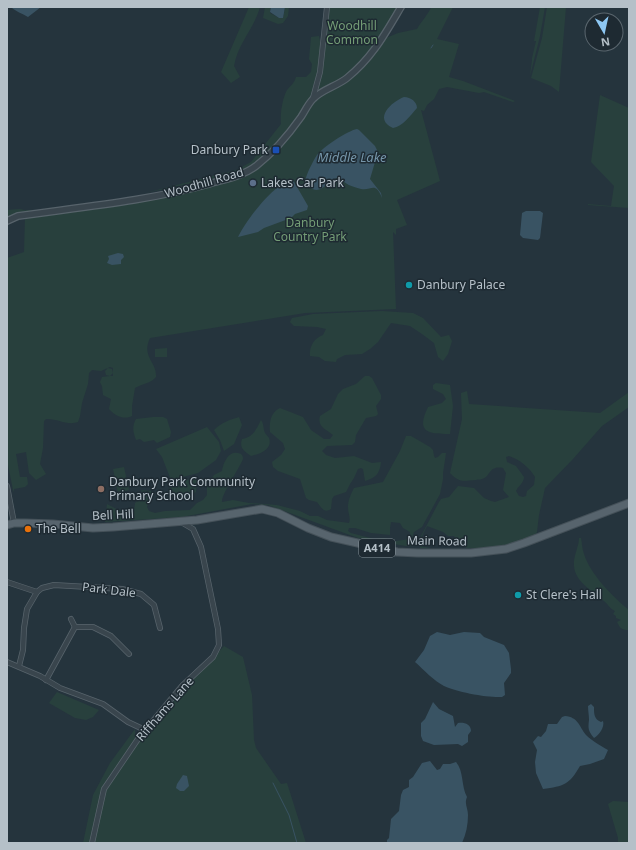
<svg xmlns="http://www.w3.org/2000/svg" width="636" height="850" font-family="'Noto Sans',sans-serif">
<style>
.green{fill:#28403d;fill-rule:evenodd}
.water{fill:#395363}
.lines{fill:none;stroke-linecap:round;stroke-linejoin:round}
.stream{stroke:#395363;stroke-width:1}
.minor-casing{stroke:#57636b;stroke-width:6}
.tertiary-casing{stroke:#57636b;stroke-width:8}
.primary-casing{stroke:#455159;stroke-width:9}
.minor{stroke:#39454d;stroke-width:4.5}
.tertiary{stroke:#39454d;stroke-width:5.5}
.primary{stroke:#57646d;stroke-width:7}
.transit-dot{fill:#1a4fb4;stroke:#1e2a32;stroke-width:1.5}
.service-dot{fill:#5c6f8a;stroke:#1e2a32;stroke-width:1.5}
.culture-dot{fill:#0f9aa8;stroke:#1e2a32;stroke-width:1.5}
.education-dot{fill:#8d6e63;stroke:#1e2a32;stroke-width:1.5}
.food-dot{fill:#e8710a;stroke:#1e2a32;stroke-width:1.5}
.labels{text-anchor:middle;stroke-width:3;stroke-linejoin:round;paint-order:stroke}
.shield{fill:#1e2a32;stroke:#88939b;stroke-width:1}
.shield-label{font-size:11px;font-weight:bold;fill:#b5c0c8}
.park-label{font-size:12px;fill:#749d76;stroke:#1e2a32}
.poi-label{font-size:12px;fill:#b5c0c8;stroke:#1e2a32;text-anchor:start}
.street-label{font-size:12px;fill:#b5c0c8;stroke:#1e2a32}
.water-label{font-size:13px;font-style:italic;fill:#7696aa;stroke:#1e2a32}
</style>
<rect width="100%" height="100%" fill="#25343d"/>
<g class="green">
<path d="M 249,7 L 260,7 C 254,29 238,43 234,66 L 240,77 L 231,83 L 221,72 Z"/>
<path d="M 265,7 L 271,7 L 270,13 L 279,18 L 283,18 L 285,7 L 289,7 L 288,16 L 283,23 L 278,24 L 263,18 Z"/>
<path d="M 329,7 L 397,7 C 385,32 372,55 350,73 C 341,81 329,87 318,93 L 317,91 L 323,61 L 325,24 Z"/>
<path d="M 431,7 L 453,7 L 437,39 L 459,44 L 449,77 L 463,81 L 515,101 L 513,102 L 484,92 L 479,93 L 447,87 L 439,89 L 434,99 L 427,105 L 424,111 L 421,110 L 440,181 L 397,200 L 407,225 L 396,229 L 396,235 L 393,232 L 396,309 L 305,313 L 150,338 C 141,357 157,362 156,377 C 150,384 143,383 135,388 L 132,406 L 132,416 C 124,420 115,416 109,409 L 111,399 L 103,395 L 102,386 L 100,382 L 102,377 L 110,376 L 106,375 L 105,371 L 108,368 L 112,369 L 113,373 L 110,376 L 113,376 L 113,368 L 110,367 L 101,371 L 92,370 L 89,373 L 88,384 L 82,403 L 80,416 L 78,422 C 67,426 57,418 46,419 L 44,421 L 43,448 L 40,464 L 46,474 L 36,480 L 29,473 L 26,452 L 16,454 L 20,477 L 27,477 L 28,484 L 25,487 L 14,489 L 14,492 L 13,490 L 7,460 L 7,258 L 24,252 L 25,217 L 154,199 L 186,193 L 248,175 L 273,153 L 315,100 L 346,82 L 358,73 L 368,62 L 386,38 L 398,33 L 417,29 C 420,23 430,12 431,7 Z"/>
<path d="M 540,7 L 545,7 L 540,36 L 530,76 L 532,60 L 532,58 L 536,41 L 534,41 Z"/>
<path d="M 547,7 L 566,7 L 559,92 L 551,86 L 531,78 L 542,38 Z"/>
<path d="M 319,36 C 323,52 319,68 314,84 C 313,88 313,94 311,99 C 299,124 267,154 246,172 L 145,193 L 236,170 L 251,162 L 281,124 C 280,115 282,99 287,90 C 291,85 294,84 296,77 L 306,77 L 311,72 L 312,64 L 309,59 L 311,37 Z"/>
<path d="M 600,95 L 629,108 L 629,208 L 588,205 L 588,204 L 611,206 L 614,186 L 591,162 Z"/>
<path d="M 20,209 L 24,210 L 56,211 L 13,215 L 7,219 L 7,210 Z"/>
<path d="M 382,311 L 413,313 L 423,318 L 441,337 L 449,335 L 452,341 L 448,354 L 443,361 L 438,357 L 434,343 L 422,334 L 410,326 L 391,323 L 378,342 L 370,349 L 362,354 L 345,355 L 337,359 L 336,362 L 325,361 L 319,357 L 310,356 C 309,347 314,338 323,335 L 326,329 L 317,327 L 294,326 L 290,322 L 292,318 L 313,314 Z"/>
<path d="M 167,348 L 167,357 L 155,357 L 155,349 Z"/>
<path d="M 365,376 L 369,376 L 372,378 L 381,395 L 381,399 L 376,406 L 378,414 L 376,416 L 366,418 L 356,435 L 355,442 L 352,445 L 327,446 L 322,451 L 326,455 L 335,458 L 354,456 L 372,463 L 381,462 C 380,474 375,478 365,481 L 363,469 L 361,468 L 358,469 L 354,478 L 350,484 L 346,492 L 334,496 L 332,499 L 331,509 C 324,514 321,507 317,502 L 309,500 L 306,498 L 300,479 L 278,471 L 273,467 L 272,462 L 281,455 L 285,449 L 283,443 L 270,432 C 269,422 271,412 280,408 L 303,417 L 311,430 L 324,439 L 330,439 L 333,435 C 326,429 317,427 320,416 L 331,409 L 338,394 L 343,389 L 356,384 Z"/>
<path d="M 436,383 L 450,385 L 453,406 L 450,434 C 427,434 416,432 428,407 L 442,403 L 446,399 L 443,394 L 433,389 L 433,385 Z"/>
<path d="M 467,391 L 469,404 L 600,413 L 629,392 L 629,407 L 602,426 L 573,459 L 545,488 L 539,515 L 537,532 L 535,535 C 513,545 490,550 466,548 L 465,545 L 457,537 L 455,539 L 454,536 L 448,536 L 443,532 L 427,526 L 422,536 L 421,546 L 430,548 L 420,548 L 420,542 L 421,536 L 439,502 L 441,499 L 449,497 L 458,486 L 474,488 L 484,498 L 491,501 L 495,502 L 509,497 L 503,490 L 506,473 L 503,468 C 488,465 491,477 482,479 C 480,480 478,479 476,480 C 462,481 460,483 450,473 L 462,419 L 461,393 ZM 509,456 C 519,459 530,468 535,477 L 534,485 L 527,491 L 526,496 L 523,497 L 519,496 L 516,491 C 518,486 524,483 524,477 L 516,466 L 507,462 L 506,457 Z"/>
<path d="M 153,417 L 163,417 L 167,419 L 171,432 L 170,437 L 157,443 L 154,440 L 144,442 L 140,439 L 136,440 C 133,432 132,426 136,419 Z"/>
<path d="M 239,417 L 242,425 L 234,444 L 224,451 L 220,440 L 214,430 C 221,423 229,420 239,417 Z"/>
<path d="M 261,420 C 264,424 263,428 265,433 C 266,435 268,436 269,438 C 273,450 259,454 251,456 C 244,451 239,448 242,439 C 253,437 256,430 261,420 Z"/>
<path d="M 207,427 L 219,442 L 221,451 L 216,460 L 198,473 L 171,480 L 162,457 L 156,449 Z"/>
<path d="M 406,436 L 411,436 L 430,447 L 433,450 L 434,456 L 435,458 L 438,457 L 442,453 L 446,453 L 443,473 L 443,479 L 440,494 L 422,527 L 414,532 L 411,541 L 416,542 L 416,544 L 412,546 L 406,546 L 358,538 L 268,505 L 252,504 L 182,517 L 105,522 L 107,504 L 124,513 L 131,515 L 134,512 L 135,503 L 140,499 L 142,493 L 141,490 L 151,491 L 152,493 L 147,507 L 149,511 L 155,513 L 165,511 L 190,510 L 197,503 L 203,500 L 207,495 L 207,486 L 209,481 L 214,475 L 222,471 C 223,464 228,451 237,453 C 241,453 243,455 243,459 C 239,469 221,495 222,502 L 233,500 L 249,503 L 277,505 L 300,511 L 310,516 L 318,516 L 327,520 L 349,523 C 351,517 348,514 348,507 C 348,500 351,494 354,488 L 383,482 L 400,451 ZM 391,522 L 400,523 L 403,528 L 410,532 L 410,539 L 396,541 L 384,538 L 374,539 L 351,533 L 348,531 L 349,528 L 355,528 L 371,533 L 390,535 L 390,528 Z"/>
<path d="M 124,467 L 129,490 L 118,493 L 113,469 Z"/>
<path d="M 197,479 L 196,492 L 191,495 L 170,497 L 167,494 L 171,484 L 184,480 Z"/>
<path d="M 579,538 L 581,538 C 582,543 582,549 584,554 C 590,574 613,597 629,610 L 629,630 C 621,630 620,628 617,622 L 621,620 L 616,618 L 616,616 L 613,614 L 615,611 C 610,609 608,604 604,601 C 593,591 575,582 574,566 C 573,556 579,547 579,538 Z"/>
<path d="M 224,646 L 243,657 L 252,695 L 254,740 L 256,748 L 281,784 L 287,783 L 306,843 L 83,843 L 93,795 L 110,763 L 135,729 L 135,739 L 143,733 L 184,690 L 183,689 L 187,683 L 198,675 Z"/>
<path d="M 57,692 L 99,710 L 93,717 L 86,720 L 75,718 L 49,703 Z"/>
<path d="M 613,801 L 629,802 L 629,843 L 618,843 L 618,838 L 608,804 Z"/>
</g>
<g class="water">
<path d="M 11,7 L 41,7 L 28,17 C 22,13 16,12 11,7 Z"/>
<path d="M 271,7 L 285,7 L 283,18 L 279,18 L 270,12 Z"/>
<path d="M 404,97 C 411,97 417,102 417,108 C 410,116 403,126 393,128 C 373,119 391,102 404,97 Z"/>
<path d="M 357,129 L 359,130 L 375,146 L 378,152 L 370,179 L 381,193 L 382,198 C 375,181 372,191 361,189 C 351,186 346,185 339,177 C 325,182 318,201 305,181 C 307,173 312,163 317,155 C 323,147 347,131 357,129 Z"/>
<path d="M 289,180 L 293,180 L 308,206 L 307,210 L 295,214 L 291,218 L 264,228 L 258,232 L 238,237 C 247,219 271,188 289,180 Z"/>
<path d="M 526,211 L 540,211 L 543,213 L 540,238 L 538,240 L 523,238 L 520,235 L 522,213 Z"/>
<path d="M 118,253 L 123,254 L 124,257 L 121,260 L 121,264 L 112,265 L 107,263 L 109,259 L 108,256 Z"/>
<path d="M 437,632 L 450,635 L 464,632 L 480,633 L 484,637 L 504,645 L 509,653 L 511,669 L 511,673 L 504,683 L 505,695 L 502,697 C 489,698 456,692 444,686 C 434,681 424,670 415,662 L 424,650 L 430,636 Z"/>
<path d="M 433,702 L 439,709 L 453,716 L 455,727 L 458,723 C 464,722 471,724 471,731 L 468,735 L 468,742 L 462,746 L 458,744 L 434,745 L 423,741 L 421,736 L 421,723 L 425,719 Z"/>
<path d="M 591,704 L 594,707 C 594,714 594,719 601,722 L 603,721 C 605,727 599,735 594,738 C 588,731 588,728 589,720 C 589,715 588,711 588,706 Z"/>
<path d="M 565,716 C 578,717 579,726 586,735 C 592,741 601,746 608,750 L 604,759 L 590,764 L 580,766 C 569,785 564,786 543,789 L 536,773 L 535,762 L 537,750 L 533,742 L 538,736 L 541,737 L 546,731 L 548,724 L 557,724 L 562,717 Z"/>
<path d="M 430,761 L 437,770 L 440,769 L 443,764 L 450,764 L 456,762 C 464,771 461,786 467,797 C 464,804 468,808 468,815 C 468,825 466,834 462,843 L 387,843 L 387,840 L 389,838 L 391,819 L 399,811 L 401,795 L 403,790 L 409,787 L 409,780 L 413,777 L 422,763 Z"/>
<path d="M 183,775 L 187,776 L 189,786 L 184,791 L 180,791 L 176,788 L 177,784 Z"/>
</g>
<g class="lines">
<g class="stream">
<path d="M 431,48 L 433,45"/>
<path d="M 273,783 L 289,815 L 297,843"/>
</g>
<defs>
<g id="minor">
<path d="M 313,98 L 320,72 L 327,7"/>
<path d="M 7,486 L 14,523"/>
<path d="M 7,582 L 37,592"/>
<path d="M 71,619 L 75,627"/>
<path d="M 7,662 L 40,676 L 60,688 L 103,704 L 128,722 L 145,730"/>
<path d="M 19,666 L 23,650 L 24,628 L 27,609 L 37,592 L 42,588 L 54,585 L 122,589 L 141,594 L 154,605 L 160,628"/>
<path d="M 46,680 L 75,627 L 93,627 L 111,636 L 129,654"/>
<path d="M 92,843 L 104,789 L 138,739 L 182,686 L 213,657 L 219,645 L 218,629 L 201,547 L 193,529 L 181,522"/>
</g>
<path id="tertiary" d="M 7,221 L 18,216 C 82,207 147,201 209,184 C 225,179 243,176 256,166 C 273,153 289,134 301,117 C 305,111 308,104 313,99 C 321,90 337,86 347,78 C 372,58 385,34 401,7"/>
<path id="primary" d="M 7,525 L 14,523 L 25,523 L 53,524 L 93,528 L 113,527 L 197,520 L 262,509 L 278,513 L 308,528 L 331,537 L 362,544 L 397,552 L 418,553 L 471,553 L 506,549 L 524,543 L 629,503"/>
</defs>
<use href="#minor" class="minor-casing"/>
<use href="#tertiary" class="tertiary-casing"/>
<use href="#primary" class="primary-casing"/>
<use href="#minor" class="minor"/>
<use href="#tertiary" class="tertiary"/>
<use href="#primary" class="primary"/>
</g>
<rect class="transit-dot" x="272" y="146" width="8" height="8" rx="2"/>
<circle class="service-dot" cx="253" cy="183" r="4"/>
<g class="culture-dot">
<circle cx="409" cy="285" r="4"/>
<circle cx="518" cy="595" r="4"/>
</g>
<circle class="education-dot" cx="101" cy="489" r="4"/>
<circle class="food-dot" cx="28" cy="529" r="4"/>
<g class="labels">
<rect class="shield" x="359" y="539" width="36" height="18" rx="3"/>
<g class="shield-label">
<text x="377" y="552">A414</text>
</g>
<g class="park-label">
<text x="352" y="30">Woodhill<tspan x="352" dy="14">Common</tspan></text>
<text x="310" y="227">Danbury<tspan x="310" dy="14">Country Park</tspan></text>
</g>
<g class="poi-label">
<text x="268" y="154" text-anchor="end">Danbury Park</text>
<text x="261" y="187">Lakes Car Park</text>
<text x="417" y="289">Danbury Palace</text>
<text x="109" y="486">Danbury Park Community<tspan x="109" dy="14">Primary School</tspan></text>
<text x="36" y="533">The Bell</text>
<text x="526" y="599">St Clere's Hall</text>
</g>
<g class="street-label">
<text transform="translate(204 183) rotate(-16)" y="4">Woodhill Road</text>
<text transform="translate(113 515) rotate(-3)" y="4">Bell Hill</text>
<text transform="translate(437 541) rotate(1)" y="4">Main Road</text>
<text transform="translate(109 590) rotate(7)" y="4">Park Dale</text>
<text transform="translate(165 709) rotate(-49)" y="4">Riffhams Lane</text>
</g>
<g class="water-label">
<text x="352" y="162">Middle Lake</text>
</g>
</g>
<rect width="636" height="850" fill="none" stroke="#b5c0c8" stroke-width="16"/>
<g transform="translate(604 32) rotate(171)"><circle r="19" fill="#1e2a32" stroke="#5a666e"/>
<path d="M0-3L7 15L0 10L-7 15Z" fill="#8ec8f4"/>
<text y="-6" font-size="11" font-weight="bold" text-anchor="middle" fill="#b5c0c8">N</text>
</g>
</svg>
